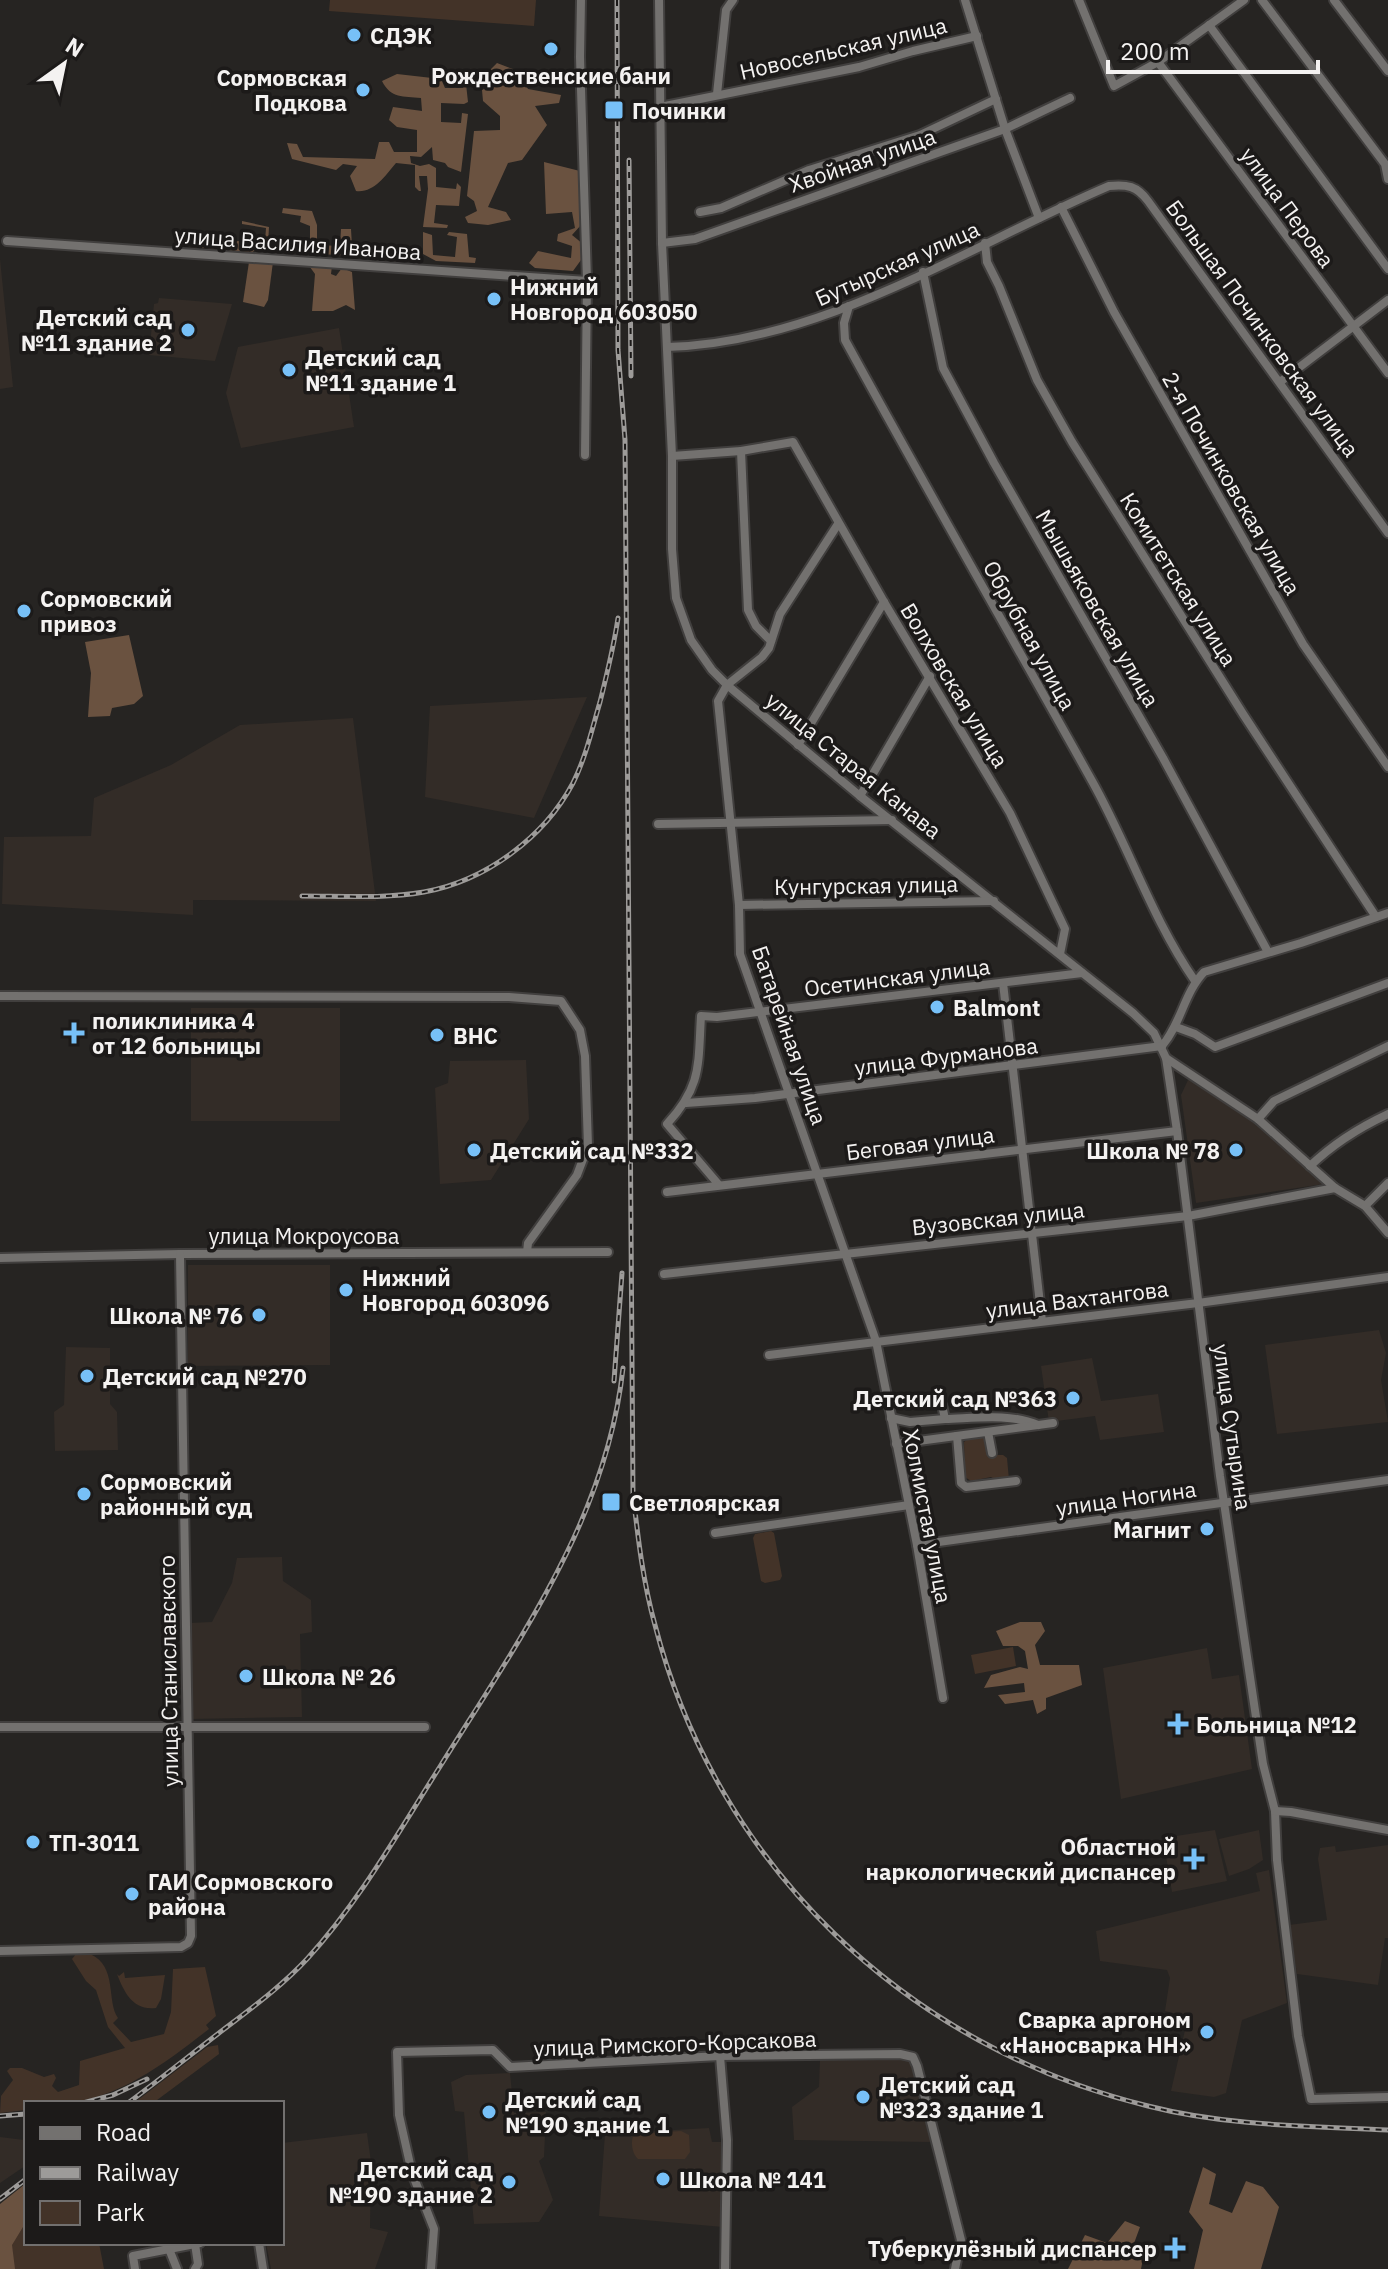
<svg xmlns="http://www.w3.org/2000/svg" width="1388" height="2269" font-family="'IBM Plex Sans',sans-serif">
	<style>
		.built { fill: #332c27 }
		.green { fill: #433328 }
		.forest { fill: #6a5240 }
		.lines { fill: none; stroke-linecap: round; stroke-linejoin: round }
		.minor-casing { stroke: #413f3e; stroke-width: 12 }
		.minor { stroke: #73716f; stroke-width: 8 }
		.rail-casing { stroke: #9d9b99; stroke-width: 5 }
		.rail { stroke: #1c1a19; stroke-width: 2; stroke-dasharray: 6; stroke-linecap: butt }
		.poi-dot { fill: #77c0f7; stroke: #1c1a19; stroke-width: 3 }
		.labels { text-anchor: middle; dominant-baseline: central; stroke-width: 7; stroke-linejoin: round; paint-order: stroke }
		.poi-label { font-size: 22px; font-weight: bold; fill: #f4f2f1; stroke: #1c1a19; text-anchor: start }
		.street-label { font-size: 22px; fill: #f4f2f1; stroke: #1c1a19 }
	</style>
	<rect width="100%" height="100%" fill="#262422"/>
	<!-- built -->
	<g class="built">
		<path d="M0,259L13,387L0,389Z"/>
		<path d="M159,298L232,304L215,361L149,355L154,304L158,303Z"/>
		<path d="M339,328L354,427L241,448L226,393L238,347Z"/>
		<path d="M587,697L534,818L425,797L430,706Z"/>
		<path d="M353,718L376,901L193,900V915L2,904L4,837L91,836L94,798L171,765L240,725Z"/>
		<rect x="191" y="1008" width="149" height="113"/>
		<path d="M526,1060L529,1119L491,1180L440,1184L435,1088L448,1083L450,1061Z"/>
		<path d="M1189,1078L1246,1116L1324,1184L1196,1203L1181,1095Z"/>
		<path d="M188,1265H330V1365L188,1366Z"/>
		<path d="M1379,1330L1386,1353L1381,1380L1388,1422L1277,1434L1265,1345Z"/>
		<path d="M66,1347L110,1348V1404L117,1412L118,1450L55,1451L54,1412L64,1405Z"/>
		<path d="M1092,1358L1101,1401L1158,1394L1164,1432L1100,1440L1095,1416L1049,1422L1041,1366Z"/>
		<path d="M282,1557L283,1581L311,1600L312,1632L300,1634L302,1717L191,1719L190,1623L212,1622L232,1583L237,1558Z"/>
		<path d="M1207,1648L1212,1679L1239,1675L1252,1769L1121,1799L1103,1668Z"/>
		<path d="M1215,1830L1227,1881L1172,1892L1163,1838Z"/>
		<path d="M1259,1830L1263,1860L1249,1869L1229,1876L1219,1839Z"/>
		<path d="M1388,1845V1938H1385L1378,1985L1297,1974L1289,1925L1327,1920L1318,1859L1320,1848L1335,1846L1336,1852Z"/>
		<path d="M1269,1870L1287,2003L1242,2020L1226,2093L1214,2097L1171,2091L1188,2017L1165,2011L1170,1978L1167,1970L1100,1961L1096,1931L1260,1891L1256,1873Z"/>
		<path d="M820,2059L911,2060L932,2142L794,2140L792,2107L819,2087Z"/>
		<path d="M510,2073L514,2113L546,2112L544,2157L539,2161L553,2200L539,2222L474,2224L464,2112L455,2111L451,2082L466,2075Z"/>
		<path d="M709,2128L712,2142H724L723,2227L599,2216L605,2134Z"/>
		<path d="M367,2133L371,2162L370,2228L388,2232L375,2269H271L266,2243H282V2143Z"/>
		<path d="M0,2137L24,2140L25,2166L0,2183Z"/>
	</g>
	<!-- green -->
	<g class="green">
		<path d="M330,0H536L534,26L329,11Z"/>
		<path d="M986,1436L994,1455H1003L1007,1458L1009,1480L1000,1482L991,1477L971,1481L965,1477L964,1442L969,1438Z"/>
		<path d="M771,1531L774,1533L782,1576L780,1580L765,1583L761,1581L753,1538L755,1534Z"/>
		<path d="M1013,1647L1016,1666L975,1674L971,1655Z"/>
		<path d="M76,1954H90C118,1966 106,2002 118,2018L113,2023L131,2042L164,2034L171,2012L173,1969L205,1967L216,2016L206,2025L209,2029C166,2062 120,2099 64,2103C52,2104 39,2103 26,2103V2110L0,2113L1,2096L13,2080L7,2071L10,2068H22L44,2077L54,2074L56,2078L52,2086L58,2092L79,2085L80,2061L125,2048L108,2027L96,1990L86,1981L72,1959Z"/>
		<path d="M124,1972L125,1978L165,1975L161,1999L156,2008C133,2011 124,1992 117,1974L119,1976Z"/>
		<path d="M218,2045L219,2054L153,2103H134L207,2047Z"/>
		<path d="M681,2131L689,2135L690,2152L685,2159H638C632,2154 630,2141 634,2134Z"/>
		<path d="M26,2186V2243H99L104,2269H1L0,2206Z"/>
	</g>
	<!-- forest -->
	<g class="forest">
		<path d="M497,63L518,71L528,89L561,95L559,103L535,106L547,125L522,160L508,163L488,207L506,212L511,220L488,225L468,223L465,217L477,211L474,201L467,196L474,131L500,130V116L483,101L482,90L490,86V70Z"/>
		<path d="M397,74L441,79L445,88H463L466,84L468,102L464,104L441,103V122L461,123L462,113L468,114L461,172L448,167L445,163L433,160L432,147L421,157L410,156L411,163L420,166L429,164L436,168V187L456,189L457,183L461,187L459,206L436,205L434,223L448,225L447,228L423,227L428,189L427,176H419L421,191H419L415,187V165L396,163C384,177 374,193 356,191L350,176L357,166L343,164L336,170L292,159L287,143L297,144L303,157L375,159L379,142H389L394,152H417V130L397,127L389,120L393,107L422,111L421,98C403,96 391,99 382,81Z"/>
		<path d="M544,162L580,171L581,225L572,235L583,244L581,260L573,271L535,268L529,263L538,251L571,258L572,246L557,241L558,234L575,228L572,212L546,214Z"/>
		<path d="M283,208L312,211L317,225V245L340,246L341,229H351L352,246L398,252V259L291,252L288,244L310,245V226L300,222L301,216L282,213Z"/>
		<path d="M242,221L269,227L268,244L252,252L191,247L195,237L226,238L227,236L233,241L265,242L266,228L242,224Z"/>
		<path d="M423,232L432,235L433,255L455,257L457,237L447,235L449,232L467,234L469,257L476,258L475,263L436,261L423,254Z"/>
		<path d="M249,262H273L268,300L264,307L243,302Z"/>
		<path d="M307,263L332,266L331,274L336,276L342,268L352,272L355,310L346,305L333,311H312L315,274Z"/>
		<path d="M129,635L143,696L134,704L112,708L110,716L88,717L91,673L85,642Z"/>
		<path d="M1020,1622H1041L1045,1631L1035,1645L1040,1665H1079L1082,1685L1046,1698V1709L1037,1714L1033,1700L1005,1704L998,1695L1025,1692L1024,1683L984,1688L991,1675L1020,1667L1028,1669L1025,1651L1018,1646H1003L996,1631Z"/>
		<path d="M1203,2167L1216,2174L1209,2204L1232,2213L1246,2181L1263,2187L1279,2207L1261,2269H1194L1203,2230L1189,2212Z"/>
		<path d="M25,2184L26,2222L12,2245L15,2269H0V2204Z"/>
		<path d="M1125,2221L1140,2227L1133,2246L1144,2254L1141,2269H1068L1085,2235L1107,2243Z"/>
	</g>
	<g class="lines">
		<!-- minor casing -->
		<g class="minor-casing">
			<g id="minor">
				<path d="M581,0L580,57L587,281L585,455"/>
				<path d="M659,0L662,243L672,456V549L676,598L691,640L712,670L727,685L860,796L1133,1013L1154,1033L1166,1058L1177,1131L1220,1476L1263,1764L1275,1811L1277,1860L1298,2036L1311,2099L1388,2097"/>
				<path d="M965,0L1005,129L1039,218"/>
				<path d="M1079,0L1114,86L1158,62L1244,0"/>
				<path d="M1262,0L1385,164L1388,179"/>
				<path d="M1334,0L1388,71"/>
				<path d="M1209,25L1388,269"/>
				<path d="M1158,62L1388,373"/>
				<path d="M717,94L726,10L733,0"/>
				<path d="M660,107L859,67L913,51L977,36"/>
				<path d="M1061,207L1114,312L1303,644L1388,767"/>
				<path d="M700,212L721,208L809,170L920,135L996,99"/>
				<path d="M7,241L587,281"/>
				<path d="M662,243L695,239L1005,129L1070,98"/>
				<path d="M985,243L987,262L999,286L1037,380L1072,442L1243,714L1376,917"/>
				<path d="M923,272L943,368L994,463L1163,758L1268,952"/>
				<path d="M849,306L844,323L845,340C926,488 1010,634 1092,781C1129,847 1152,919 1195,981"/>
				<path d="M667,347C823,343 968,246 1109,186C1127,184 1137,186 1148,201L1388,533"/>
				<path d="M1280,382L1388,300"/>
				<path d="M741,451L748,610L756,626L771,641"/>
				<path d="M672,456L741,451L793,442L884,602L1010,813L1065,929L1060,954"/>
				<path d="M838,524L780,614L769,648L762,657L727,685L718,701L739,905L740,954L876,1341L917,1545L943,1698"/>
				<path d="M798,745L884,602"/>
				<path d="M860,796L930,676"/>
				<path d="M658,824L892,820"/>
				<path d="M739,905L994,901"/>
				<path d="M1003,983L1042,1321"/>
				<path d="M0,996L509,997L561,1001L580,1030L585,1056L588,1146L577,1175L528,1243L527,1252"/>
				<path d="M1176,1027L1195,1034L1215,1047L1388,983"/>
				<path d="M1162,1046C1181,1024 1184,993 1204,972L1301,943L1388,913"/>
				<path d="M1166,1058L1258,1119L1335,1188L1365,1206L1388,1233"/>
				<path d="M686,1103L755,1098L1162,1046"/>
				<path d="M1258,1119L1274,1101L1388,1046"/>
				<path d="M1310,1166C1334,1143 1358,1128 1388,1114"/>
				<path d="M719,1185L667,1124C702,1086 698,1065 701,1016L717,1017L1082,973"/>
				<path d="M667,1192L1177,1131"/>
				<path d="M1365,1206L1388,1183"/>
				<path d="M0,1258L180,1254L608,1252"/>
				<path d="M664,1274L1188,1216L1335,1188"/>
				<path d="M769,1355L1198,1303L1388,1277"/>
				<path d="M942,1405L945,1419C976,1418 1010,1413 1038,1425"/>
				<path d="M891,1418L910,1422L945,1419"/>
				<path d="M988,1432L992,1453"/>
				<path d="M957,1436L961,1483L966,1487L1016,1481"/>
				<path d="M896,1444L1053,1423"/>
				<path d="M715,1533L909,1505"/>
				<path d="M917,1545L1388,1480"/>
				<path d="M0,1727H425"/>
				<path d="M1275,1811L1291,1812L1388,1830"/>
				<path d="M0,1951L181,1947L188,1943L191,1936L180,1254"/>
				<path d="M720,2056L727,2140L725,2269"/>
				<path d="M259,2243L263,2269"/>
				<path d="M169,2249L177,2269"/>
				<path d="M135,2269L133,2256L200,2243"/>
				<path d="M195,2269L198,2264L195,2244"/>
				<path d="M431,2269L434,2229L412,2173L399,2115L397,2052L493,2050L510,2067L720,2056L900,2054L913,2057L917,2066L961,2240L955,2269"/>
			</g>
		</g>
		<!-- minor -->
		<use href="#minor" class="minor"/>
		<!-- rail casing -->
		<g class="rail-casing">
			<g id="rail">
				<path d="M617,0L618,350L625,440L633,1494C638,1538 643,1582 655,1625C717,1867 908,2047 1148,2106C1226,2126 1308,2126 1388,2130"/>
				<path d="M629,160L631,376"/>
				<path d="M302,896C342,896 384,899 424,892C485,881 544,838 573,783C586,757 592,729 600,702C607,674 614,646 618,618"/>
				<path d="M614,1381L622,1273"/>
				<path d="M83,2103L113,2095L147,2079"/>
				<path d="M128,2103C159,2080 189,2056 219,2033C249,2010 281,1987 307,1959C360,1901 399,1831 441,1765C519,1640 607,1518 623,1368"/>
				<path d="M0,2116L26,2114"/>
				<path d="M0,2199L26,2179"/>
			</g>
		</g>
		<!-- rail -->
		<use href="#rail" class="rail"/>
	</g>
	<!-- markers -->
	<g class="poi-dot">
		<circle cx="354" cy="35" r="8"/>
		<circle cx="551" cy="49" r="8"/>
		<circle cx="363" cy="90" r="8"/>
		<rect x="604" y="100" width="20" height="20" rx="4"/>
		<circle cx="494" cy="299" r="8"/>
		<circle cx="188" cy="330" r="8"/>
		<circle cx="289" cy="370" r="8"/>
		<circle cx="24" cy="611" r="8"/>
		<circle cx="937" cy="1007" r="8"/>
		<path d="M70 1021h8v8h8v8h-8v8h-8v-8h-8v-8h8z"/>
		<circle cx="437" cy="1035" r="8"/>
		<circle cx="474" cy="1150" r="8"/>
		<circle cx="1236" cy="1150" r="8"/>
		<circle cx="346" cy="1290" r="8"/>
		<circle cx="259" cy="1315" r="8"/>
		<circle cx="87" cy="1376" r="8"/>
		<circle cx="1073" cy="1398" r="8"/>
		<circle cx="84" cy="1494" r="8"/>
		<rect x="601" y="1492" width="20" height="20" rx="4"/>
		<circle cx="1207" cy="1529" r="8"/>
		<circle cx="246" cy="1676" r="8"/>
		<path d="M1174 1712h8v8h8v8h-8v8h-8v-8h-8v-8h8z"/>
		<circle cx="33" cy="1842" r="8"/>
		<path d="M1190 1847h8v8h8v8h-8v8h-8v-8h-8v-8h8z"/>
		<circle cx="132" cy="1894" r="8"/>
		<circle cx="1207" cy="2032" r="8"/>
		<circle cx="863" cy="2097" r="8"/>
		<circle cx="489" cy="2112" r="8"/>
		<circle cx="663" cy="2179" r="8"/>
		<circle cx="509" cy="2182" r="8"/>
		<path d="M1171 2236h8v8h8v8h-8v8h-8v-8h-8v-8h8z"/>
	</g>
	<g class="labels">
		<!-- poi labels -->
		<g class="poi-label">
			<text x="370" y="35">СДЭК</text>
			<text x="551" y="75" text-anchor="middle">Рождественские бани</text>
			<text x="347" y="77" text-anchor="end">Сормовская<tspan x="347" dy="25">Подкова</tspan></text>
			<text x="632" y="110">Починки</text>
			<text x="510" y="286">Нижний<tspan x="510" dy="25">Новгород 603050</tspan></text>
			<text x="172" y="317" text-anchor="end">Детский сад<tspan x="172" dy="25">№11 здание 2</tspan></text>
			<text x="305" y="357">Детский сад<tspan x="305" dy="25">№11 здание 1</tspan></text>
			<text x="40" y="598">Сормовский<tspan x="40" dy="25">привоз</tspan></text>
			<text x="953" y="1007">Balmont</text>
			<text x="92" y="1020">поликлиника 4<tspan x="92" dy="25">от 12 больницы</tspan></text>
			<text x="453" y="1035">ВНС</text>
			<text x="490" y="1150">Детский сад №332</text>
			<text x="1220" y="1150" text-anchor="end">Школа № 78</text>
			<text x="362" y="1277">Нижний<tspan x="362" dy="25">Новгород 603096</tspan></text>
			<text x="243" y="1315" text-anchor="end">Школа № 76</text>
			<text x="103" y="1376">Детский сад №270</text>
			<text x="1057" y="1398" text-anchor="end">Детский сад №363</text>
			<text x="100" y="1481">Сормовский<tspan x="100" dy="25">районный суд</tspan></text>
			<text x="629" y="1502">Светлоярская</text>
			<text x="1191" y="1529" text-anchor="end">Магнит</text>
			<text x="262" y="1676">Школа № 26</text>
			<text x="1196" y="1724">Больница №12</text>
			<text x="49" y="1842">ТП-3011</text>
			<text x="1176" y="1846" text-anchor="end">Областной<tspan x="1176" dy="25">наркологический диспансер</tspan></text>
			<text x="148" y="1881">ГАИ Сормовского<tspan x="148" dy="25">района</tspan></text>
			<text x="1191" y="2019" text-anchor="end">Сварка аргоном<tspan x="1191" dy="25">«Наносварка НН»</tspan></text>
			<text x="879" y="2084">Детский сад<tspan x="879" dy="25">№323 здание 1</tspan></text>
			<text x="505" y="2099">Детский сад<tspan x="505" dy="25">№190 здание 1</tspan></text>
			<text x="493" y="2169" text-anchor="end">Детский сад<tspan x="493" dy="25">№190 здание 2</tspan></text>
			<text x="679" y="2179">Школа № 141</text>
			<text x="1157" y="2248" text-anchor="end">Туберкулёзный диспансер</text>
		</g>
		<!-- street labels -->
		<g class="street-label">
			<text transform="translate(843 48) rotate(-13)">Новосельская улица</text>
			<text transform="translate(862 160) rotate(-19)">Хвойная улица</text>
			<text transform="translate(1288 207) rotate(54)">улица Перова</text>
			<text transform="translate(298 243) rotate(4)">улица Василия Иванова</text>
			<text transform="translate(897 263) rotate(-24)">Бутырская улица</text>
			<text transform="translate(1263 328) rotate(54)">Большая Починковская улица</text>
			<text transform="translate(1232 483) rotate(60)">2-я Починковская улица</text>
			<text transform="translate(1179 579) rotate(58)">Комитетская улица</text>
			<text transform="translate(1098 608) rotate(60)">Мышьяковская улица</text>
			<text transform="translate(1030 635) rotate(61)">Обрубная улица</text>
			<text transform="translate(955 685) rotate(59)">Волховская улица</text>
			<text transform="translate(854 765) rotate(39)">улица Старая Канава</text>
			<text transform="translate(866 885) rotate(-1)">Кунгурская улица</text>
			<text transform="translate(897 977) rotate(-7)">Осетинская улица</text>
			<text transform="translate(790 1035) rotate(71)">Батарейная улица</text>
			<text transform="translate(946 1056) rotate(-7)">улица Фурманова</text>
			<text transform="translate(920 1143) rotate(-7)">Беговая улица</text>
			<text transform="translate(998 1218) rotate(-6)">Вузовская улица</text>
			<text x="304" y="1235">улица Мокроусова</text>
			<text transform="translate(1077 1299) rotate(-7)">улица Вахтангова</text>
			<text transform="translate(1233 1427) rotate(82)">улица Сутырина</text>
			<text transform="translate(1126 1498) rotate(-8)">улица Ногина</text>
			<text transform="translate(928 1516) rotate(79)">Холмистая улица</text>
			<text transform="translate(168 1671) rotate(-91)">улица Станиславского</text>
			<text transform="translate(675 2043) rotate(-2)">улица Римского-Корсакова</text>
		</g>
	</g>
	<!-- legend -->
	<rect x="24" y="2101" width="260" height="144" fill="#1c1a19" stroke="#72706f" stroke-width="2"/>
	<rect x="40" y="2127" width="40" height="12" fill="#73716f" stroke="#72706f" stroke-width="2"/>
	<text x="96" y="2141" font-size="24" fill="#f4f2f1">Road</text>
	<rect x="40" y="2167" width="40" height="12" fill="#9d9b99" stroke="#72706f" stroke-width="2"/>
	<text x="96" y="2181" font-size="24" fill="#f4f2f1">Railway</text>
	<rect x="40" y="2201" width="40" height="24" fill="#433328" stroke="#72706f" stroke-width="2"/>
	<text x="96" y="2221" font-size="24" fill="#f4f2f1">Park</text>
	<!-- north arrow -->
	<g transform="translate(64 64) rotate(33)" stroke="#1c1a19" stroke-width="6" paint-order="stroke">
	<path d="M0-6L14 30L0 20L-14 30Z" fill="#f4f2f1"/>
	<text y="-12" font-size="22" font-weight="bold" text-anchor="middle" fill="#f4f2f1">N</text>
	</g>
	<!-- scale -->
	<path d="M1108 60v12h210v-12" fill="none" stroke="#f4f2f1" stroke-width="4"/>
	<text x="1120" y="60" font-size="24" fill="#f4f2f1" stroke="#1c1a19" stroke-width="6" paint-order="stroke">200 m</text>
</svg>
